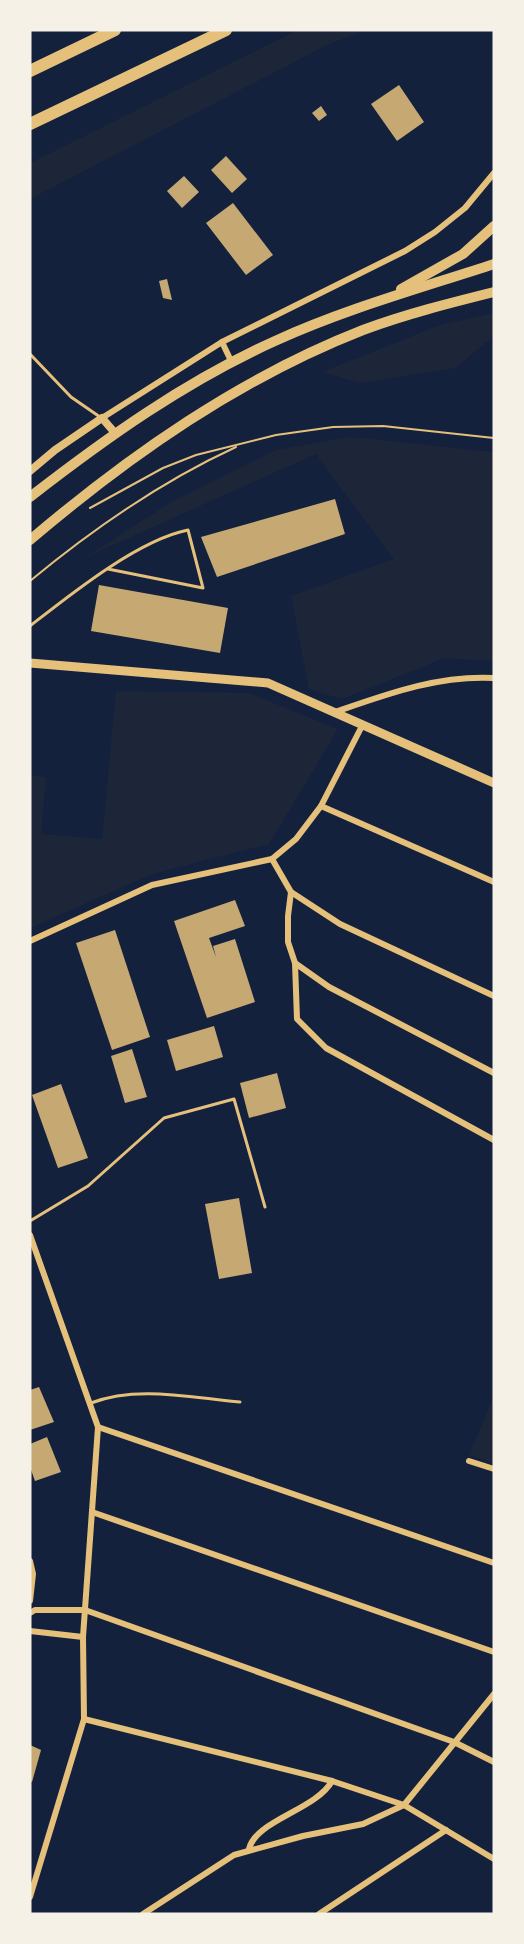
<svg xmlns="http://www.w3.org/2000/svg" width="524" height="1944" font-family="'Nunito Sans',sans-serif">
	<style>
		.green { fill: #1d2539 }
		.building { fill: #c6a872 }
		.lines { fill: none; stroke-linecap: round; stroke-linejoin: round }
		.path { stroke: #e5c07b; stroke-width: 2 }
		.service { stroke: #e5c07b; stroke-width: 3 }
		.minor { stroke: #e5c07b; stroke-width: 6 }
		.tertiary { stroke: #e5c07b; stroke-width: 8 }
		.secondary { stroke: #e5c07b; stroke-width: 9 }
		.trunk { stroke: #e5c07b; stroke-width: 10 }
		.motorway { stroke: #e5c07b; stroke-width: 12 }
	</style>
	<rect width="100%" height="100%" fill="#14213d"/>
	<!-- green -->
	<g class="green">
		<path d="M298,30H367L329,44L30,199V163Z"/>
		<path d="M494,313V336L455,368L360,383L322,372L440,325Z"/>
		<path d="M350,437L494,452V661L444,658L342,699L309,689L291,596L394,559L316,454L86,557L173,501L276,450Z"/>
		<path d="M116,691L249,693L338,729L269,844L152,874L30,928V775L46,777L41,834L102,839Z"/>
		<path d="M494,1396V1463L469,1455Z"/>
	</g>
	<!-- building -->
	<g class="building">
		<path d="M399,85L424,122L397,141L371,104Z"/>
		<path d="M321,106L327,115L319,121L312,113Z"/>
		<path d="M226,156L247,179L232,193L211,170Z"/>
		<path d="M184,176L199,192L182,208L167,191Z"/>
		<path d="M233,203L273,255L246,275L206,223Z"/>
		<path d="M167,279L172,300L163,298L159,281Z"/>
		<path d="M335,499L345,534L217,577L201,537Z"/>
		<path d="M99,585L228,608L220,653L91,631Z"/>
		<path d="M235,900L245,926L209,938L216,957L213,946L235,939L255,1002L207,1018L174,921Z"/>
		<path d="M115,930L150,1037L112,1050L76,943Z"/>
		<path d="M214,1026L223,1057L176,1071L167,1040Z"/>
		<path d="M132,1049L147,1097L125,1103L111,1056Z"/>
		<path d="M277,1073L286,1108L249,1118L240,1083Z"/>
		<path d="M61,1084L88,1158L58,1168L32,1095Z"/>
		<path d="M239,1198L252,1273L219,1279L205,1204Z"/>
		<path d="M39,1387L54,1422L30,1430V1390Z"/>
		<path d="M47,1437L61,1472L35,1481L30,1467V1444Z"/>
		<path d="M30,1745L41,1750L32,1782L30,1781Z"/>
	</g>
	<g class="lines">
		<!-- path -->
		<g class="path">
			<path d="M90,508L163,468L196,455L276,435L333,427L383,426L494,438"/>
			<path d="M30,581C94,528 160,482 236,447"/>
		</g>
		<!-- service -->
		<g class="service">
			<path d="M30,354L71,397L100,417"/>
			<path d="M30,626C71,594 138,540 188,530L203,588L108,569"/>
			<path d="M30,1221L88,1186L164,1118L234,1099L265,1207"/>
			<path d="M91,1403C137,1385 192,1398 240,1402"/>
		</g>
		<!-- minor -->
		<g class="minor">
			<path d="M222,342L405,251L435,232L465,208L494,173"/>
			<path d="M102,418L222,342L232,363"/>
			<path d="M335,712C387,694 438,675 494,678"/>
			<path d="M321,806L494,882"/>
			<path d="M272,859L291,892L288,916V942L295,963L297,1019L326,1048L494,1140"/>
			<path d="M291,892L340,924L494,996"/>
			<path d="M30,941L152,885L272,859L296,839L321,806L363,724"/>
			<path d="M295,963L329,987L494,1073"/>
			<path d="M30,1235L98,1427L83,1637L84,1719L30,1897"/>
			<path d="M98,1427L494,1563"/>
			<path d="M469,1461L494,1469"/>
			<path d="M92,1512L494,1652"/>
			<path d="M30,1561L33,1574L30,1601"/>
			<path d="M30,1613L35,1610H85L454,1742L494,1762"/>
			<path d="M30,1631L83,1637"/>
			<path d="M84,1719L332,1781L404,1805L494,1859"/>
			<path d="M249,1849C256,1820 316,1810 332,1781"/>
			<path d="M143,1914L234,1855L303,1836L363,1824L404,1805L494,1694"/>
			<path d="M319,1914L446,1830"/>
		</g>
		<!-- tertiary -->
		<path class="tertiary" d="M30,471L55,450L102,418L115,433"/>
		<!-- secondary -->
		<path class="secondary" d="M30,663L268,683L494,783"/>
		<!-- trunk -->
		<g class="trunk">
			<path d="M401,289L463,254L494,226"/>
			<path d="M30,497C106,438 186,381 275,341C345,309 421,288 494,264"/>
			<path d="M30,540C130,455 240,378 363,330C406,314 450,303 494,292"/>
		</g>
		<!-- motorway -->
		<g class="motorway">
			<path d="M30,71L115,30"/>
			<path d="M30,124L226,30"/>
		</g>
	</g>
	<!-- border -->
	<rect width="524" height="1944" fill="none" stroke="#f6f1e7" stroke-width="63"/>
</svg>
